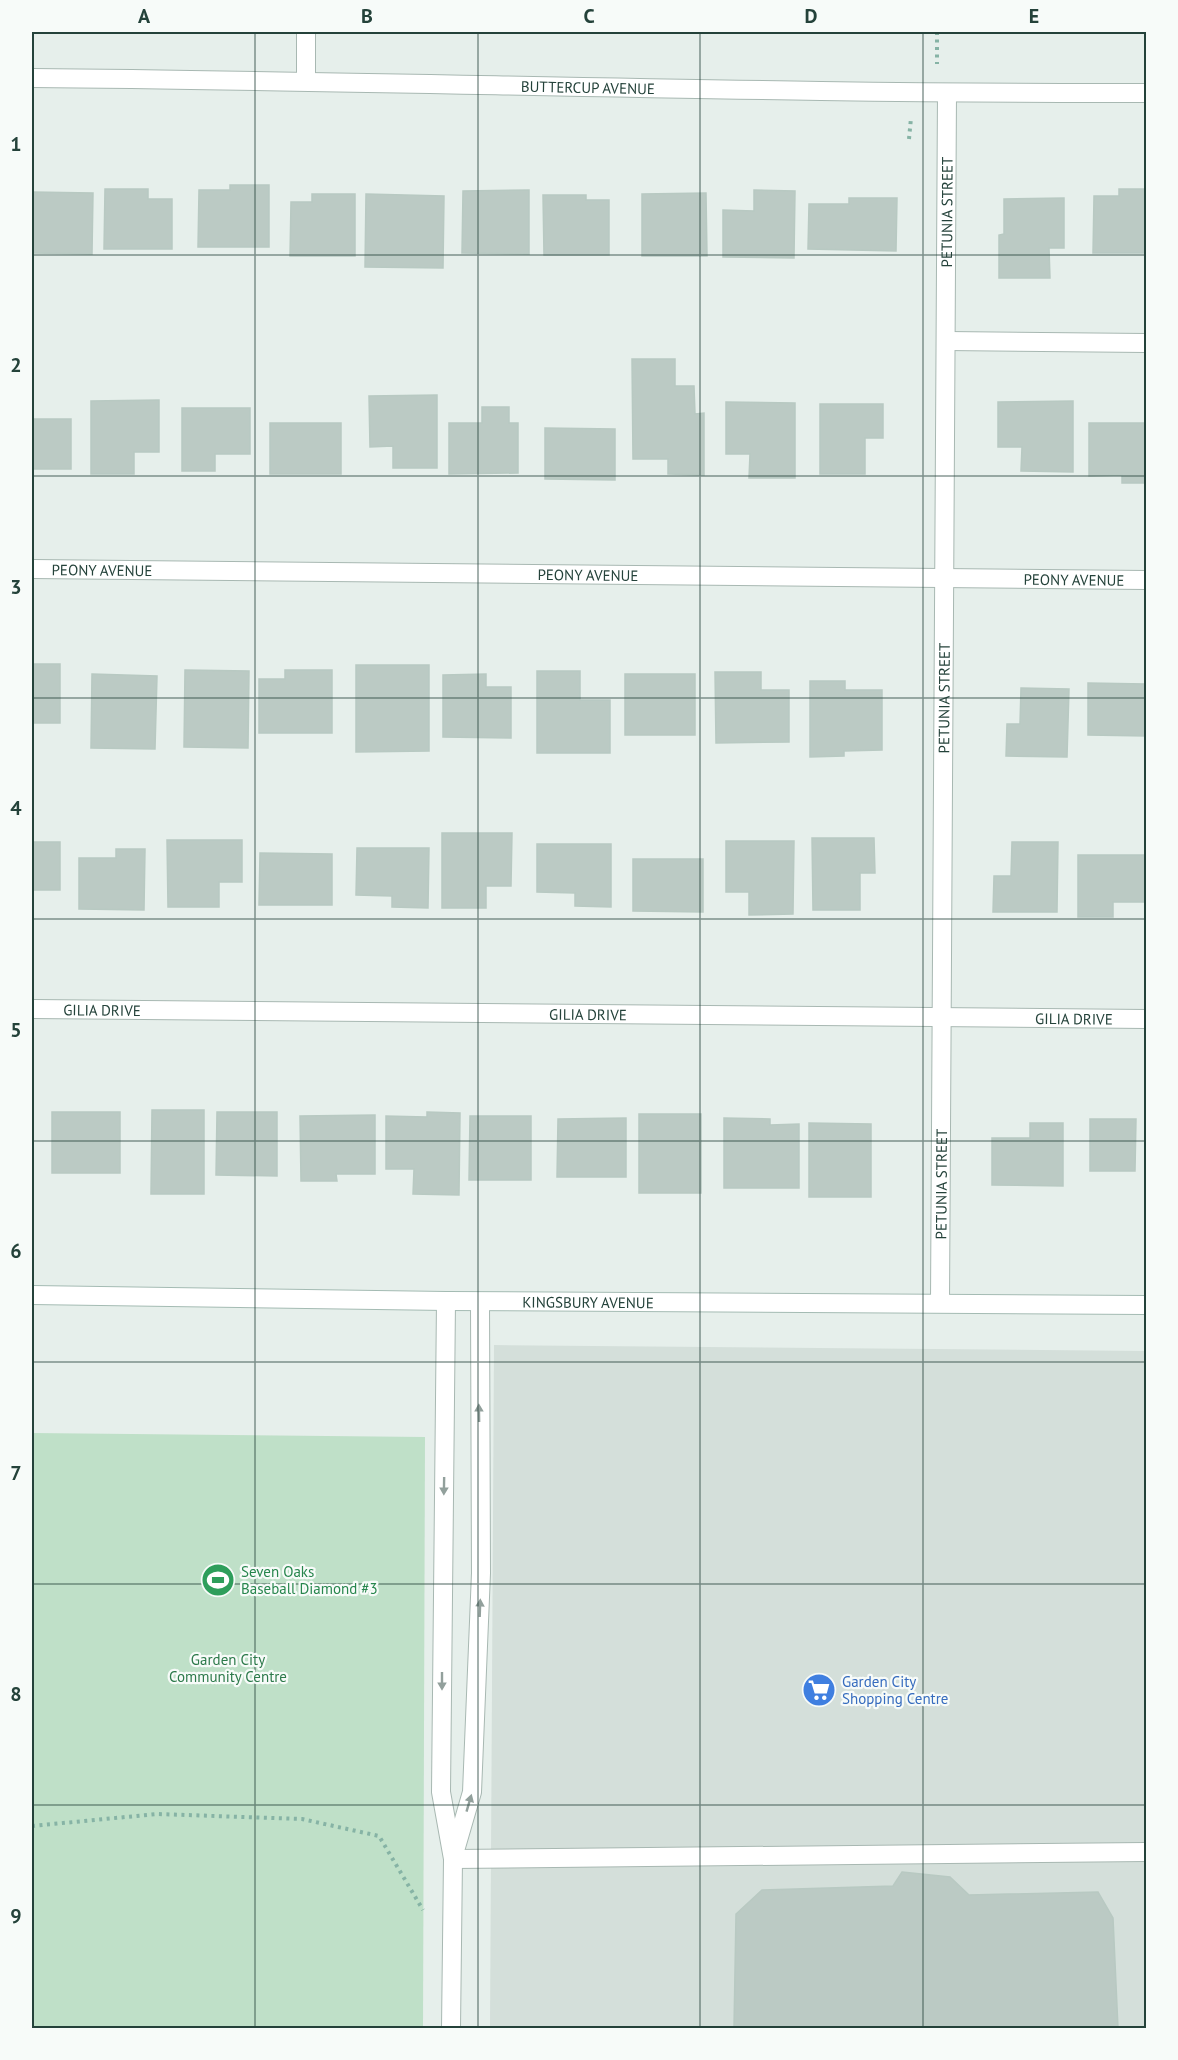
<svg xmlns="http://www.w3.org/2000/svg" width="1178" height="2060" font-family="'PT Sans',sans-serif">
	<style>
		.built { fill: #d4dfda }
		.green { fill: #bfe0c8 }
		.building { fill: #bbcac4; stroke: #b8c9c2; stroke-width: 1.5 }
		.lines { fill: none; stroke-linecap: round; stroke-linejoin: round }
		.lane-casing { stroke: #a8b8b2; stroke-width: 20 }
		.street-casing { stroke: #a8b8b2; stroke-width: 20 }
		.secondary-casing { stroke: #a4bbb3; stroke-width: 20 }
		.path { stroke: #86b3a5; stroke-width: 4; stroke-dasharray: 3 4.5; stroke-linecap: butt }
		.lane { stroke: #fff; stroke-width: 18 }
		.street { stroke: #fff; stroke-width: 18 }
		.secondary { stroke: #fff; stroke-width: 18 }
		.oneway { fill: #92a09c }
		.grid { fill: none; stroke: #24423a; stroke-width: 1.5; stroke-opacity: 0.55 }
		.labels { text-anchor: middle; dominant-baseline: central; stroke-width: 4.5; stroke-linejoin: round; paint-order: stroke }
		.street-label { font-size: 15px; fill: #24423a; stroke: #f7fbf9 }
		.leisure-label { font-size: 15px; fill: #27864d; stroke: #f7fbf9; text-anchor: start }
		.park-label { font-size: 15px; fill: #2d7a4b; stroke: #f7fbf9 }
		.shop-label { font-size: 15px; fill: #366cbe; stroke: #f7fbf9; text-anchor: start }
		.neatline { fill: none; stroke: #24423a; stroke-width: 2 }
		.grid-label { font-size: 20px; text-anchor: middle; font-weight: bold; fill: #24423a }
	</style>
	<rect width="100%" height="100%" fill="#e6efeb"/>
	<!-- built -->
	<path class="built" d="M494,1345L1146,1351V2028H490Z"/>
	<!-- green -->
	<path class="green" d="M32,1433L425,1437L423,2028H32Z"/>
	<!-- building -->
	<g class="building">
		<path d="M230,185H269V247H198L199,190H230Z"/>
		<path d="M105,189H148V199H172V249H104Z"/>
		<path d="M1119,189H1146V253H1093L1094,196H1119Z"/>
		<path d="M529,190V254L462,253L463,191Z"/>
		<path d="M754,190L795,191L794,258L723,257V210L754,211Z"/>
		<path d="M32,192L93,193L92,254L32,253Z"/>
		<path d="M706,193L707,256H642V194Z"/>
		<path d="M312,194H355V256H290L291,202H312Z"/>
		<path d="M366,194L444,196L443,268L365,267Z"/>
		<path d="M543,195H586V200H609V255H544Z"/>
		<path d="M849,198H897L896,251L808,249L809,204H849Z"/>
		<path d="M1064,198V248H1049L1050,278H999V235L1004,234V199Z"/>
		<path d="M632,359H675V386H694L695,414L704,413V475L668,474V459H633Z"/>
		<path d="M437,395V468H393V446L370,447L369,396Z"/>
		<path d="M159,400V452H134V474H91V401Z"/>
		<path d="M1073,401V472L1021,471L1022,447H998V402Z"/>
		<path d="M726,402L795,403V478H749L750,454H726Z"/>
		<path d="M820,404H883V438H865V474H820Z"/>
		<path d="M482,407H509V423H518V473L449,474V423H482Z"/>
		<path d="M182,408H250V454H215V471H182Z"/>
		<rect x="32" y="419" width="39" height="50"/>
		<rect x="270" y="423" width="71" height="51"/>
		<path d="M1089,423H1146V483H1122V475L1089,476Z"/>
		<path d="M545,428L615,429V480L545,479Z"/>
		<rect x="32" y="664" width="28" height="59"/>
		<path d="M356,665H429V751L356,752Z"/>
		<path d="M185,670L249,671L248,748L184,747Z"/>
		<path d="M285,670H332V733H259V679H285Z"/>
		<path d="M537,671H580V700H610V753H537Z"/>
		<path d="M715,672H761V690H789V742L716,743Z"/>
		<path d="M92,674L157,676L155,749L91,748Z"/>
		<path d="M486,674V687H511V738L443,737V675Z"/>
		<rect x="625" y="674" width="70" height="61"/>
		<path d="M810,681H845V690H882V750L844,751V756L810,757Z"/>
		<path d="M1088,683L1146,684V736L1088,735Z"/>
		<path d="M1021,688L1069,689L1067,757L1006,756L1007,724H1020Z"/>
		<path d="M442,833H512L511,886H486V908H442Z"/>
		<path d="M812,838H874L875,873H860V910H813Z"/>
		<path d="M167,840H242V882H219V907H168Z"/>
		<path d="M726,841H794L793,914L749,915V892H726Z"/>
		<rect x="32" y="842" width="28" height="48"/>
		<path d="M1012,842H1058L1057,912H993L994,876H1011Z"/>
		<path d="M537,844H611V907L575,906V893L537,892Z"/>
		<path d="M357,848H429L428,908L392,907V896L356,895Z"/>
		<path d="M116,849H145L144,910L79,909V858H116Z"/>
		<path d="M260,853L332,854V905H259Z"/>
		<path d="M1078,855H1146V902H1113V917H1078Z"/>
		<path d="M633,859H703V912L633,911Z"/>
		<path d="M152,1110H204V1194H151Z"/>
		<rect x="52" y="1112" width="68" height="61"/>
		<path d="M217,1112H277V1176L216,1175Z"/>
		<path d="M427,1112L460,1113L459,1195L413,1194L414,1169H386V1116L427,1117Z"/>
		<rect x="639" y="1114" width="62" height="79"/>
		<path d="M375,1115V1174H336L337,1181H301L300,1116Z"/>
		<path d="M470,1116H531V1180H469Z"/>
		<path d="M626,1118V1177H557L558,1119Z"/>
		<path d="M724,1118L770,1119V1125L799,1124V1188H724Z"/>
		<path d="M1090,1119H1136L1135,1171H1090Z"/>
		<path d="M809,1123L871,1124V1197H809Z"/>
		<path d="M1030,1123H1063V1186L992,1185V1138H1030Z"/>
		<path d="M902,1872L950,1877L969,1895L1098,1892L1113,1918L1118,2028H734L736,1914L762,1890L893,1886Z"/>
	</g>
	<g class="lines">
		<!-- lane casing -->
		<g class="lane-casing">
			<g id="lane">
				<path d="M947,341L1146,343"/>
				<path d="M446,1301L441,1792L453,1859L451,2028"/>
				<path d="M454,1854L472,1792L481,1573L480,1302"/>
				<path d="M453,1859L1146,1852"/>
			</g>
		</g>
		<!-- street casing -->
		<g class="street-casing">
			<g id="street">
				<path d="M306,32V80"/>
				<path id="s1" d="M32,78C403,81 775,94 1146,93"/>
				<path id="s2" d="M32,569L1146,580"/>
				<path id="s3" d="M32,1009L1146,1019"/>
				<path id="s4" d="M940,1302L947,93"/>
			</g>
		</g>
		<!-- secondary casing -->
		<g class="secondary-casing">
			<g id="secondary">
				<path id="s5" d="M32,1295L446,1301L1146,1305"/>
			</g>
		</g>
		<!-- path -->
		<g class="path">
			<path d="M937,32V64"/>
			<path d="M909,139L911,118"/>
			<path d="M32,1826L157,1814L302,1819L379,1836L423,1910"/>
		</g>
		<!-- lane -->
		<use href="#lane" class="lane"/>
		<!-- street -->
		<use href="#street" class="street"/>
		<!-- secondary -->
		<use href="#secondary" class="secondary"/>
	</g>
	<!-- one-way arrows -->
	<defs><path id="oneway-solid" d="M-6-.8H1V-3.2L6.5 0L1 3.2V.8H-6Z" transform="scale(1.5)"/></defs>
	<g class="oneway">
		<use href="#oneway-solid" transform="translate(479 1413) rotate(-91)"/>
		<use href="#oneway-solid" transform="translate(444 1486) rotate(91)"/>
		<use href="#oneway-solid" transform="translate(480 1608) rotate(-88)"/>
		<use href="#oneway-solid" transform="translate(442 1681) rotate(90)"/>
		<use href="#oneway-solid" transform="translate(469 1803) rotate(-74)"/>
	</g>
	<!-- grid -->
	<path class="grid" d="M255,32V2028M478,32V2028M700,32V2028M923,32V2028M32,255H1146M32,476H1146M32,698H1146M32,919H1146M32,1141H1146M32,1362H1146M32,1584H1146M32,1805H1146"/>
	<!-- icons -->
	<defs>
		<g id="stadium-disc" transform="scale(1.725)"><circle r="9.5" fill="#2e9e5b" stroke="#f7fbf9"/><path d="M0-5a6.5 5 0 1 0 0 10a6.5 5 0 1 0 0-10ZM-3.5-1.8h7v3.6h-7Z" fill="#fff"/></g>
		<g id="supermarket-disc" transform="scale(1.725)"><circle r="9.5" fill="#3f7fe0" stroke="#f7fbf9"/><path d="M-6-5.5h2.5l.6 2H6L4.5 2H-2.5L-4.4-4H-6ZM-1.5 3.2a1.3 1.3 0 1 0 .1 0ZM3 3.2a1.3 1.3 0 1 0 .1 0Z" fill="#fff"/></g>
	</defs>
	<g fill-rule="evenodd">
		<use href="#stadium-disc" x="218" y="1580"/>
		<use href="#supermarket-disc" x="819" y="1690"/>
	</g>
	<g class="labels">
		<!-- street labels -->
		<g class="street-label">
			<text stroke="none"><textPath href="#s1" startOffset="556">BUTTERCUP AVENUE</textPath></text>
			<text stroke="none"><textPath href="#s4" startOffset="1090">PETUNIA STREET</textPath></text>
			<text stroke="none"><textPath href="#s2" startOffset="70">PEONY AVENUE</textPath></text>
			<text stroke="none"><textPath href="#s2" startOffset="556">PEONY AVENUE</textPath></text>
			<text stroke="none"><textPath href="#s2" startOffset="1042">PEONY AVENUE</textPath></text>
			<text stroke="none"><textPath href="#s4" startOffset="604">PETUNIA STREET</textPath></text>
			<text stroke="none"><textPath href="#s3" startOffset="70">GILIA DRIVE</textPath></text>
			<text stroke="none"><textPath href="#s3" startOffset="556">GILIA DRIVE</textPath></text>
			<text stroke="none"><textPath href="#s3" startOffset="1042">GILIA DRIVE</textPath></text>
			<text stroke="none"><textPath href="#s4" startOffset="118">PETUNIA STREET</textPath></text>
			<text stroke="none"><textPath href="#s5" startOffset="556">KINGSBURY AVENUE</textPath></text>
		</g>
		<!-- leisure labels -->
		<g class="leisure-label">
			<text x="241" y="1571">Seven Oaks<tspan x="241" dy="17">Baseball Diamond #3</tspan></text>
		</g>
		<!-- park labels -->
		<g class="park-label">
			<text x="228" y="1659">Garden City<tspan x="228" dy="17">Community Centre</tspan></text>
		</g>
		<!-- shop labels -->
		<g class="shop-label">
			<text x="842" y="1681">Garden City<tspan x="842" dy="17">Shopping Centre</tspan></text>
		</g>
	</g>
	<!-- border -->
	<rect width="1178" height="2060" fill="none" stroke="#f7fbf9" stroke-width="66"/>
	<rect x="33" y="33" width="1112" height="1994" class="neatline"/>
	<g class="grid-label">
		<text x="144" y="23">A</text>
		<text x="367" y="23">B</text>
		<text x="589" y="23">C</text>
		<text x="811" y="23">D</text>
		<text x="1034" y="23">E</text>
		<text x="16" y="151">1</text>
		<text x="16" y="372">2</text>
		<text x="16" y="594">3</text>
		<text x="16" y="815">4</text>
		<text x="16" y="1037">5</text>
		<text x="16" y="1258">6</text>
		<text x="16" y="1480">7</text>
		<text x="16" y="1701">8</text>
		<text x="16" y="1923">9</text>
	</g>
</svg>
